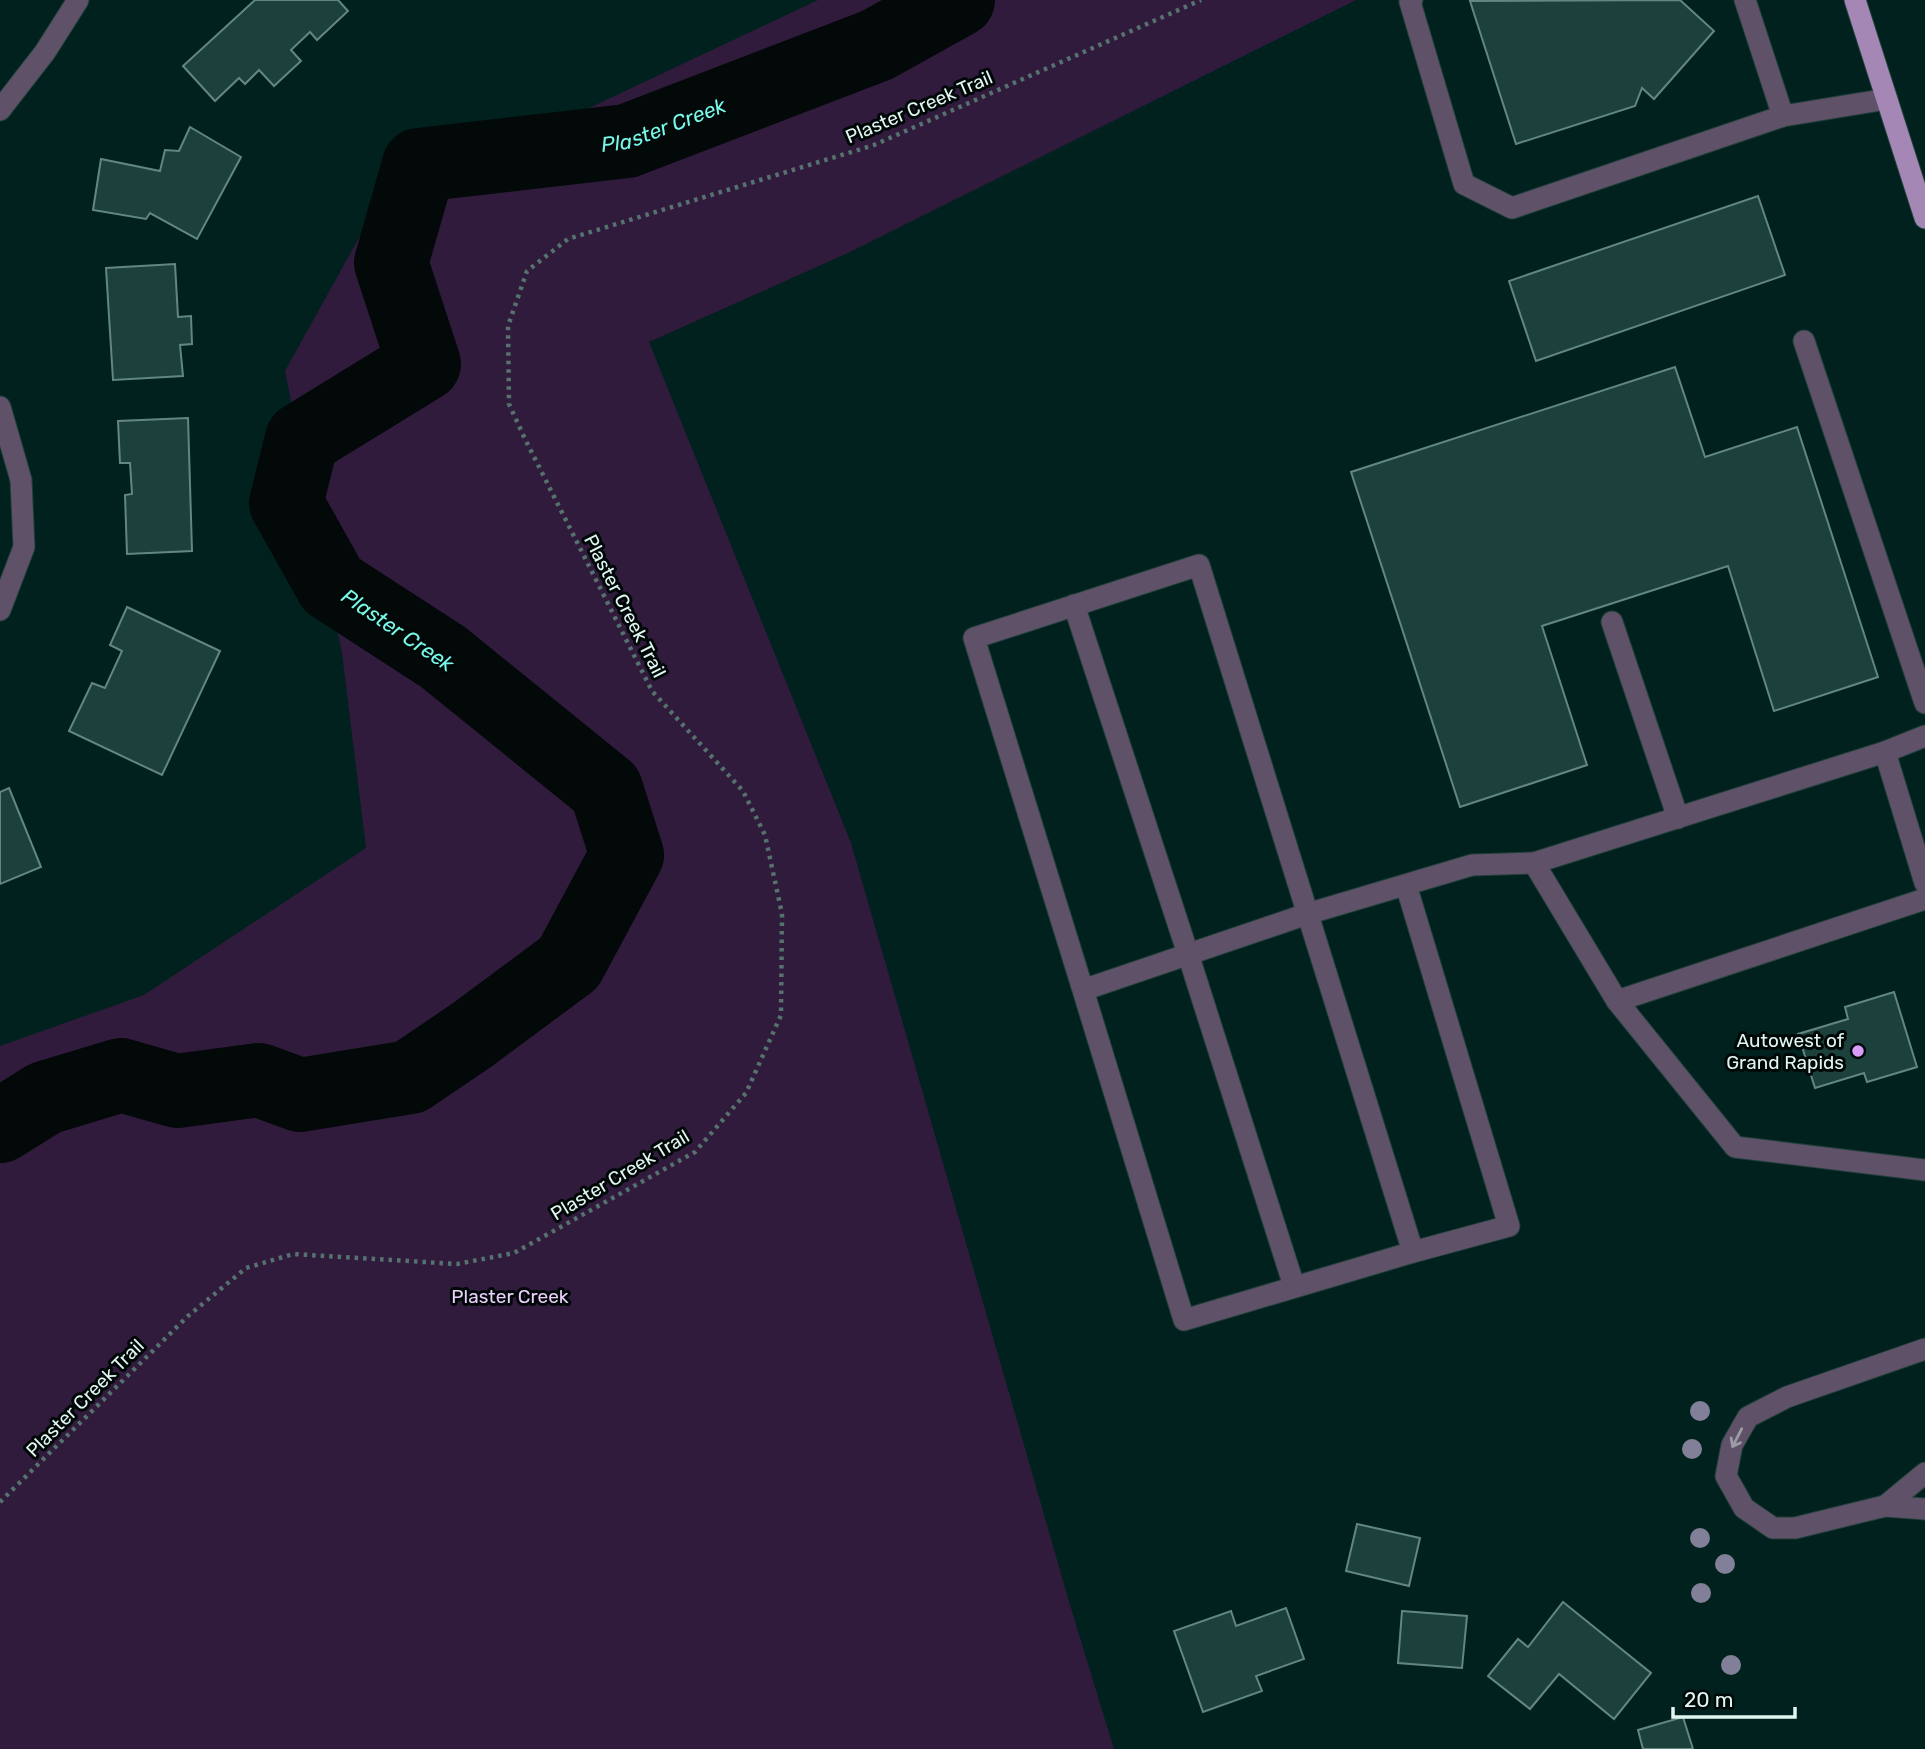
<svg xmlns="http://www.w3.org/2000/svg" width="1925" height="1749" font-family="Rubik,sans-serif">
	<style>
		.green { fill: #311b3d }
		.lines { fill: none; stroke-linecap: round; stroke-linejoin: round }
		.river { stroke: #020908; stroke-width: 74 }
		.building { fill: #1c413c; stroke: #628782; stroke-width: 2 }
		.lane-casing { stroke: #203f3b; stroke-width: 23 }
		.street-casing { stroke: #203f3b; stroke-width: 23 }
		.primary-casing { stroke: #203f3b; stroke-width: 23 }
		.path { stroke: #56726e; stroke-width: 4.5; stroke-dasharray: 3.5 5; stroke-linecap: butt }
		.lane { stroke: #5f5167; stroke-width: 21 }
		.street { stroke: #5f5167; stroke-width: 21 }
		.primary { stroke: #a487b4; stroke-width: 21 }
		.tree { fill: #828098 }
		.oneway { stroke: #9a9ba5 }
		.poi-dot { fill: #d79bf9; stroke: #000807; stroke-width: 2.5 }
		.labels { text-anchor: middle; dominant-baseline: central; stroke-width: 6; stroke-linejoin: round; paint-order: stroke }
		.street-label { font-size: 19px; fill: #e1f5f1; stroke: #000807 }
		.poi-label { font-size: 19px; fill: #e1f5f1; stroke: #000807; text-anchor: end }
		.park-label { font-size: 19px; fill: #eccefd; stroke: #000807 }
		.water-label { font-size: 21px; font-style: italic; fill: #78f9ea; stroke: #000807 }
	</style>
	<rect width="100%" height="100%" fill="#00211d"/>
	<!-- green -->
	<path class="green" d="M818,0H1356L850,252L649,342L851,843L1070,1605L1114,1749H0V1046L144,995L366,848L342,653L285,371L375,209Z"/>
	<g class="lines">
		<!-- river -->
		<path class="river" id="s1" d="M0,1126L45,1098L121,1075L177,1091L259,1080L300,1095L410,1077L472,1035L569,963L627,855L606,789L443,657L332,585L286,503L302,439L424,364L391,263L419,165L627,141L877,45L958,0"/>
	</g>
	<!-- building -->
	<g class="building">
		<path d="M255,0H338L348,11L317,40L310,32L291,50L301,61L274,86L259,70L245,84L239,78L215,101L183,66Z"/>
		<path d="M1680,0L1714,31L1654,99L1642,88L1635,106L1516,144L1470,1Z"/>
		<path d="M190,127L241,157L197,239L150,213L146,219L93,210L101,159L160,171L165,150L179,151Z"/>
		<path d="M1758,196L1785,275L1536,361L1509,281Z"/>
		<path d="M175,264L178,317L191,316L192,344L180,345L183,376L113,380L106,268Z"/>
		<path d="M1675,367L1705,457L1797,427L1878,677L1774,711L1728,566L1542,626L1587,765L1460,807L1351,472Z"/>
		<path d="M188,418L192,551L127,554L125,495L132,494L130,463H120L118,421Z"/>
		<path d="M127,607L220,651L162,775L69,731L92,683L105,688L122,651L110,645Z"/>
		<path d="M9,788L41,867L0,884V792Z"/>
		<path d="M1894,992L1917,1067L1867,1082L1864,1073L1815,1088L1798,1034L1848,1019L1845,1007Z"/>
		<path d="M1357,1524L1420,1538L1409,1586L1346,1571Z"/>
		<path d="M1563,1602L1651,1673L1614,1719L1559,1674L1530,1709L1488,1676L1518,1639L1528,1647Z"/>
		<path d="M1286,1608L1304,1659L1256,1676L1262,1691L1203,1712L1174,1631L1231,1611L1236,1626Z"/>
		<path d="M1402,1611L1467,1616L1462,1668L1398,1663Z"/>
		<path d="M1683,1717L1693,1749H1643L1638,1730Z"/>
	</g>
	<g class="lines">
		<!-- lane casing -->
		<g class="lane-casing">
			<g id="lane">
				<path d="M1412,0L1410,2L1464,184L1512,208L1783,116"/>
				<path d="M1745,0L1783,116L1887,99"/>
				<path d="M1804,341L1925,703"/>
				<path d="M1074,605L1188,954L1294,1286"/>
				<path d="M1612,622L1678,818"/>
				<path d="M1925,736L1885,752L1534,863L1617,1001L1735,1147L1925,1170"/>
				<path d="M1885,752L1925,883"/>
				<path d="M1406,885L1509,1226L1413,1252"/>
				<path d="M1083,990L1184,1320L1413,1252L1199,565L974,638L1083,990L1307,914L1472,865L1534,863"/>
				<path d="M1617,1001L1925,899"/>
				<path d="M1925,1349L1787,1397L1748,1417L1732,1445L1726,1476L1744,1508L1773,1528H1795L1885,1506L1925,1509"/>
				<path d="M1885,1506L1925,1473"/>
			</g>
		</g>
		<!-- street casing -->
		<g class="street-casing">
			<g id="street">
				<path d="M0,110L45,52L78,0"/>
				<path d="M0,407L21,480L24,547L0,610"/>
			</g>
		</g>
		<!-- primary casing -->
		<g class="primary-casing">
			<path id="primary" d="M1855,0L1925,218"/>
		</g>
		<!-- path -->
		<path class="path" d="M0,1502L188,1316L246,1268L293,1254L457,1264L514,1253L695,1152L746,1093L781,1015L782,914L765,835L743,791L652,691L525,439L509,404L508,326L527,271L568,239L874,145L1201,0"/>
		<!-- lane -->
		<use href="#lane" class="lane"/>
		<!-- street -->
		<use href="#street" class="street"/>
		<!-- primary -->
		<use href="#primary" class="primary"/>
	</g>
	<!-- trees -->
	<g class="tree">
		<circle cx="1700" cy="1411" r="10"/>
		<circle cx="1692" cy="1449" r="10"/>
		<circle cx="1700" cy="1538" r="10"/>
		<circle cx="1725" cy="1564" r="10"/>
		<circle cx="1701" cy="1593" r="10"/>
		<circle cx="1731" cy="1665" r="10"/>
	</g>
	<!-- one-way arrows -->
	<defs><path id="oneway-shaft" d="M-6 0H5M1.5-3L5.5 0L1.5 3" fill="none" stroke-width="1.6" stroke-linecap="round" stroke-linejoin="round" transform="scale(1.75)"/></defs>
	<use class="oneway" href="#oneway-shaft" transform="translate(1737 1438) rotate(117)"/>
	<!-- markers -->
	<circle class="poi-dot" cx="1858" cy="1051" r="7"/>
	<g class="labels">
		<!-- street labels -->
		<g class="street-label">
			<text transform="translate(919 107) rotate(-23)">Plaster Creek Trail</text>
			<text transform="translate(625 606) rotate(63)">Plaster Creek Trail</text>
			<text transform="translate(620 1175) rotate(-31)">Plaster Creek Trail</text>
			<text transform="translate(85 1398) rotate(-45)">Plaster Creek Trail</text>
		</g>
		<!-- poi labels -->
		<g class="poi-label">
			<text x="1844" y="1040">Autowest of<tspan x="1844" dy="22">Grand Rapids</tspan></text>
		</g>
		<!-- park labels -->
		<g class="park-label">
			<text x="510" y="1296">Plaster Creek</text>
		</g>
		<!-- water labels -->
		<g class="water-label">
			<text stroke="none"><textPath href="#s1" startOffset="1918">Plaster Creek</textPath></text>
			<text transform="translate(398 630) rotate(34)">Plaster Creek</text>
		</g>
	</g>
	<!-- scale -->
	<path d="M1673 1707v10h122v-10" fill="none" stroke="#e1f5f1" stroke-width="3.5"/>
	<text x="1684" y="1707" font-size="21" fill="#e1f5f1" stroke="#000807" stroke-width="5" paint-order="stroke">20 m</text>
</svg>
